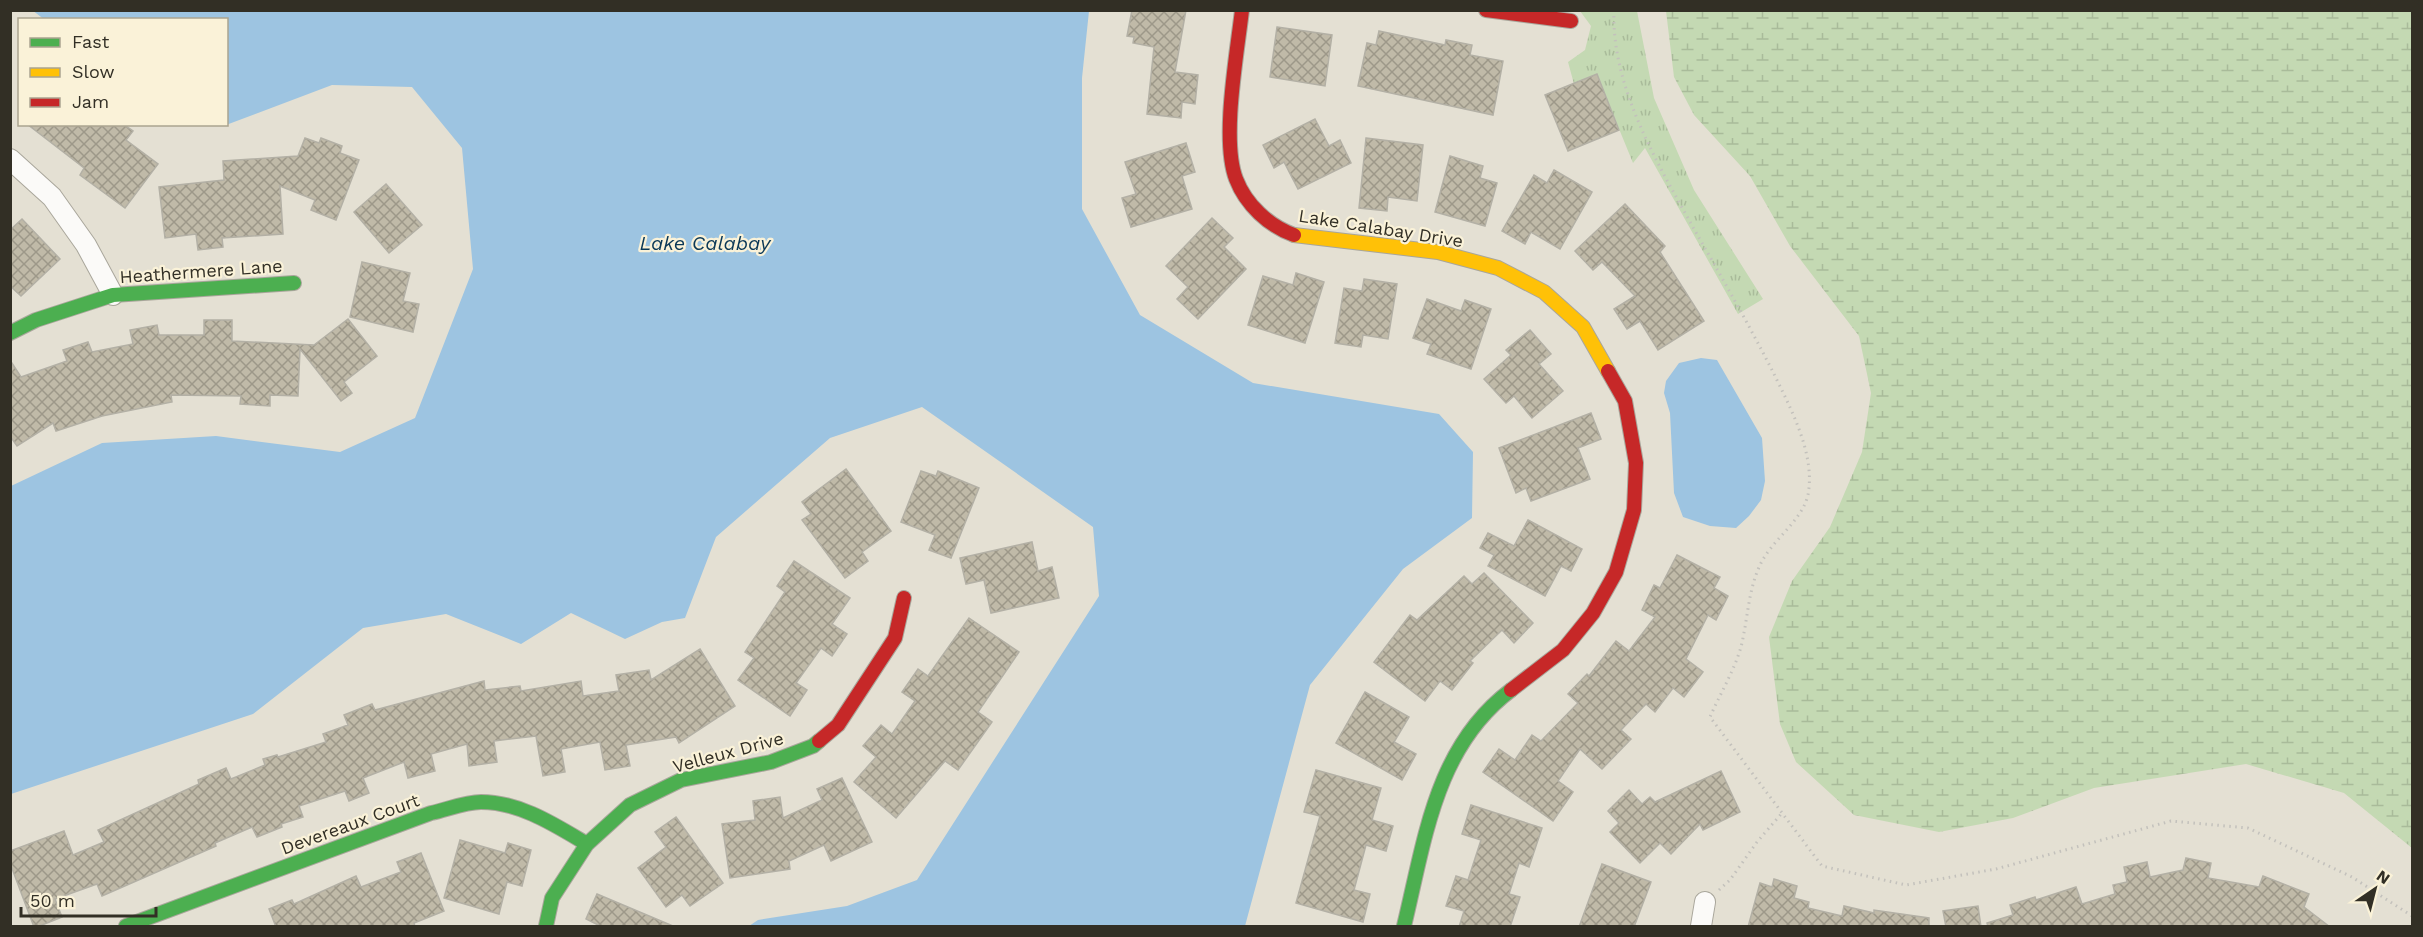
<svg xmlns="http://www.w3.org/2000/svg" width="2423" height="937" font-family="'Work Sans',sans-serif">
	<style>
		.grass { fill: url(#grass-tufts) }
		.wetland { fill: url(#wetland-marsh) }
		.water { fill: #9dc4e1 }
		.building { fill: url(#building-cross-hatch); stroke: #b3b0a5; stroke-width: 1.5 }
		.lines { fill: none; stroke-linecap: round; stroke-linejoin: round }
		.street-casing { stroke: #a9a69b; stroke-width: 22 }
		.fast-casing { stroke: #a9a69b; stroke-width: 16 }
		.slow-casing { stroke: #a9a69b; stroke-width: 16 }
		.jam-casing { stroke: #a9a69b; stroke-width: 16 }
		.path { stroke: #c3c1bc; stroke-width: 3; stroke-dasharray: 1.5 4.5; stroke-linecap: butt }
		.street { stroke: #fbfaf8; stroke-width: 20 }
		.fast { stroke: #4caf50; stroke-width: 14 }
		.slow { stroke: #ffc107; stroke-width: 14 }
		.jam { stroke: #c62828; stroke-width: 14 }
		.labels { text-anchor: middle; dominant-baseline: central; stroke-width: 4.5; stroke-linejoin: round; paint-order: stroke }
		.street-label { font-size: 18px; fill: #322f25; stroke: #faf2d8 }
		.water-label { font-size: 20px; font-style: italic; fill: #0a3857; stroke: #faf2d8 }
	</style>
	<defs>
		<pattern id="grass-tufts" width="24" height="20" patternUnits="userSpaceOnUse" patternTransform="scale(1.5)"><rect width="24" height="20" fill="#c4d9b3"/><path d="M3 7l-1-3M5 7V3M7 7l1-3M15 17l-1-3M17 17v-4M19 17l1-3" fill="none" stroke="#a9bb9a"/></pattern>
		<pattern id="wetland-marsh" width="20" height="14" patternUnits="userSpaceOnUse" patternTransform="scale(1.5)"><rect width="20" height="14" fill="#c4d9b3"/><path d="M1 5h8M5 5V1M11 12h8M15 12V8" fill="none" stroke="#a9bb9a"/></pattern>
		<pattern id="building-cross-hatch" width="8" height="8" patternUnits="userSpaceOnUse" patternTransform="scale(1.5)"><rect width="8" height="8" fill="#c0baa8"/><path d="M0 0l8 8M0 8l8-8" fill="none" stroke="#9d9889"/></pattern>
	</defs>
	<rect width="100%" height="100%" fill="#e4e0d3"/>
	<!-- grass -->
	<path class="grass" d="M1580,11H1637L1654,98L1694,190L1763,299L1738,314L1645,148L1633,163L1597,75L1574,84L1568,62L1585,50L1591,26Z"/>
	<!-- wetland -->
	<path class="wetland" d="M1666,11H2412V848L2344,793L2246,764L2094,788L2013,818L1939,832L1854,815L1796,762L1780,724L1769,637L1792,581L1830,527L1862,452L1871,393L1859,336L1790,246L1750,176L1694,115L1674,77Z"/>
	<!-- water -->
	<g class="water">
		<path d="M32,10L1089,11L1082,78V209L1140,315L1253,383L1439,414L1473,452L1472,518L1403,569L1310,685L1245,926H749L758,920L847,906L917,880L1099,596L1093,527L922,407L830,438L716,537L685,618L662,622L625,639L571,613L521,644L446,614L363,628L253,714L11,794V486L102,443L216,436L340,452L415,418L473,269L462,148L412,87L332,85L226,125H224L226,124V20H45Z"/>
		<path d="M1701,358L1717,360L1762,438L1765,481L1761,500L1749,516L1736,528L1710,526L1683,517L1674,493L1670,413L1664,393L1666,381L1679,363Z"/>
	</g>
	<!-- building -->
	<g class="building">
		<path d="M1132,10H1186L1175,72L1198,75L1195,104L1182,102L1181,118L1147,114L1154,47L1133,43L1134,37L1127,36Z"/>
		<path d="M1277,27L1332,35L1325,86L1270,77Z"/>
		<path d="M1379,31L1445,45L1446,40L1472,45L1470,55L1503,61L1493,115L1358,86L1367,43L1376,45Z"/>
		<path d="M1597,74L1619,130L1568,151L1545,95Z"/>
		<path d="M1315,119L1329,146L1340,140L1351,163L1298,189L1284,162L1274,168L1263,145Z"/>
		<path d="M27,124H123L133,131L126,140L158,164L125,208L80,175L84,168Z"/>
		<path d="M305,138L319,143L321,138L342,146L340,153L359,160L336,220L311,210L315,200L280,186L283,234L222,238L223,247L198,250L196,234L165,238L159,187L224,180L223,161L298,156Z"/>
		<path d="M1366,138L1423,145L1417,201L1388,197L1387,211L1359,208Z"/>
		<path d="M1186,143L1195,172L1182,176L1192,209L1131,227L1122,198L1136,194L1125,162Z"/>
		<path d="M1450,156L1483,166L1480,178L1497,183L1485,226L1435,212Z"/>
		<path d="M1554,170L1592,192L1560,249L1531,232L1525,244L1502,231L1534,175L1547,183Z"/>
		<path d="M386,184L422,225L389,253L354,212Z"/>
		<path d="M1625,204L1665,246L1660,252L1704,321L1658,350L1640,321L1627,329L1614,309L1635,296L1602,262L1593,270L1575,251Z"/>
		<path d="M1212,218L1233,238L1224,247L1246,269L1198,319L1177,299L1188,287L1166,266Z"/>
		<path d="M22,219L60,259L21,296L10,286V230Z"/>
		<path d="M362,262L410,273L403,301L419,304L413,332L350,317Z"/>
		<path d="M1296,273L1324,282L1305,343L1248,325L1263,276L1293,285Z"/>
		<path d="M1364,279L1397,284L1388,339L1363,335L1361,347L1335,343L1344,288L1362,291Z"/>
		<path d="M1427,299L1461,311L1465,300L1491,309L1471,369L1427,354L1431,344L1413,338Z"/>
		<path d="M348,319L377,356L344,382L352,393L341,401L300,349L298,396L270,395V406L240,404L241,396L171,395L172,402L102,416L56,431L53,423L17,446L10,436V360L21,377L67,361L63,350L88,342L92,352L133,344L130,330L157,325L159,335H204V320H232V341L314,345Z"/>
		<path d="M1530,330L1551,354L1539,364L1563,391L1532,418L1514,396L1506,403L1484,379L1511,355L1506,350Z"/>
		<path d="M1591,413L1601,439L1578,448L1590,479L1531,501L1526,488L1516,493L1499,448Z"/>
		<path d="M846,469L891,531L862,552L868,561L845,578L802,520L811,514L802,502Z"/>
		<path d="M921,471L936,476L938,471L979,488L951,558L929,550L935,535L901,522Z"/>
		<path d="M1528,520L1582,549L1571,571L1561,566L1545,596L1488,566L1494,555L1480,548L1488,533L1514,546Z"/>
		<path d="M1032,542L1038,571L1052,567L1059,598L991,613L984,580L966,584L960,558Z"/>
		<path d="M1677,555L1720,577L1714,588L1728,596L1716,620L1708,615L1686,659L1703,672L1684,697L1673,688L1655,712L1646,704L1621,730L1631,739L1602,769L1580,749L1558,781L1573,792L1553,821L1483,772L1499,749L1515,760L1532,735L1541,741L1578,703L1568,694L1587,674L1589,676L1616,641L1629,651L1655,617L1642,610L1654,585L1660,588Z"/>
		<path d="M794,561L850,598L832,624L847,634L832,656L821,648L796,683L807,690L790,716L738,680L754,658L745,652L785,592L777,586Z"/>
		<path d="M1484,573L1533,623L1514,643L1502,630L1470,661L1473,663L1452,690L1440,681L1425,701L1374,662L1410,615L1417,620L1464,576L1472,584Z"/>
		<path d="M969,618L1019,652L978,712L992,722L958,770L945,761L896,818L854,782L876,757L863,746L881,725L892,734L915,701L902,692L918,669L928,676Z"/>
		<path d="M700,649L735,706L679,743L676,737L626,745L630,766L605,770L600,742L561,749L565,772L543,776L536,736L494,741L497,762L469,766L467,744L431,754L435,771L408,778L404,762L363,778L369,793L349,801L345,791L299,806L303,817L281,824L282,827L257,837L252,827L215,843L216,846L102,896L97,884L55,899L62,917L37,927H34L10,863V851L64,831L73,855L104,842L98,830L199,784L198,780L226,768L231,779L265,765L263,759L277,755L278,757L326,742L323,734L348,725L344,715L372,704L375,710L484,681L485,690L520,686L521,691L581,681L583,696L619,691L616,675L649,670L651,680Z"/>
		<path d="M1365,692L1409,717L1394,742L1416,754L1402,780L1336,743Z"/>
		<path d="M1316,770L1381,788L1372,820L1393,826L1386,851L1366,845L1354,890L1370,894L1363,922L1296,903L1320,816L1304,812Z"/>
		<path d="M1721,771L1740,812L1703,830L1700,824L1671,854L1660,843L1640,863L1610,832L1619,823L1608,811L1629,790L1642,804L1650,797L1655,802Z"/>
		<path d="M842,778L872,842L831,861L824,845L789,861L790,869L730,878L722,824L755,820L753,801L780,797L783,818L822,800L817,789Z"/>
		<path d="M1471,805L1542,828L1529,867L1519,863L1509,894L1520,897L1510,927H1459L1464,911L1446,906L1456,876L1468,880L1481,840L1462,834Z"/>
		<path d="M676,817L723,883L690,906L682,895L666,907L638,868L666,847L655,832Z"/>
		<path d="M460,840L505,853L508,843L531,850L522,886L507,882L499,914L444,898Z"/>
		<path d="M421,853L444,911L414,923L415,927H276L269,909L292,900L294,904L356,876L361,887L401,872L397,862Z"/>
		<path d="M2186,858L2211,863L2208,878L2259,887L2263,876L2309,894L2304,907L2330,927H1988L1987,923L2013,915L2010,905L2035,897L2036,900L2076,887L2082,904L2115,894L2113,885L2127,882L2124,867L2147,862L2150,877L2183,870Z"/>
		<path d="M1602,864L1651,882L1634,927H1579Z"/>
		<path d="M1774,879L1797,886L1794,898L1809,902L1808,908L1842,916L1844,906L1874,913V910L1929,918V927H1748L1760,883L1772,887Z"/>
		<path d="M597,894L673,926V927H602L586,919Z"/>
		<path d="M1978,906L1981,927H1946L1943,911Z"/>
	</g>
	<g class="lines">
		<!-- street casing -->
		<g class="street-casing">
			<g id="street">
				<path d="M10,159L52,197L86,245L113,295"/>
				<path d="M1701,926L1705,902"/>
			</g>
		</g>
		<!-- fast casing -->
		<g class="fast-casing">
			<g id="fast">
				<path d="M10,333L36,320L113,295L294,283"/>
				<path d="M126,926L431,813C446,810 465,802 481,802C520,802 555,825 587,844"/>
				<path d="M546,926L552,898L587,844L630,805L681,780L771,762L813,746L819,741"/>
				<path d="M1404,926C1425,840 1435,747 1511,690"/>
			</g>
		</g>
		<!-- slow casing -->
		<g class="slow-casing">
			<path id="slow" d="M1294,235L1438,252L1498,268L1544,292L1583,327L1608,371"/>
		</g>
		<!-- jam casing -->
		<g class="jam-casing">
			<g id="jam">
				<path d="M1242,10C1237,54 1221,140 1236,179C1246,205 1269,226 1294,235"/>
				<path d="M1486,10L1571,21"/>
				<path d="M1511,690L1563,650L1593,613L1616,572L1634,510L1636,463L1625,401L1608,371"/>
				<path d="M819,741L838,725L895,638L904,598"/>
			</g>
		</g>
		<!-- path -->
		<g class="path">
			<path d="M1614,10C1611,87 1658,164 1694,229C1721,276 1748,323 1773,372C1789,405 1813,449 1809,488C1807,518 1774,537 1761,563C1748,589 1748,619 1741,647C1734,671 1720,694 1710,717L1822,866L1906,885L1996,869L2171,821L2248,828L2352,877L2412,916"/>
			<path d="M1719,890L1730,880L1757,842L1782,813"/>
		</g>
		<!-- street -->
		<use href="#street" class="street"/>
		<!-- fast -->
		<use href="#fast" class="fast"/>
		<!-- slow -->
		<use href="#slow" class="slow"/>
		<!-- jam -->
		<use href="#jam" class="jam"/>
	</g>
	<g class="labels">
		<!-- street labels -->
		<g class="street-label">
			<text transform="translate(1381 228) rotate(9)">Lake Calabay Drive</text>
			<text transform="translate(201 271) rotate(-4)">Heathermere Lane</text>
			<text transform="translate(728 752) rotate(-15)">Velleux Drive</text>
			<text transform="translate(350 824) rotate(-20)">Devereaux Court</text>
		</g>
		<!-- water labels -->
		<g class="water-label">
			<text x="705" y="243">Lake Calabay</text>
		</g>
	</g>
	<!-- border -->
	<rect width="2423" height="937" fill="none" stroke="#322f25" stroke-width="24"/>
	<!-- legend -->
	<rect x="18" y="18" width="210" height="108" fill="#faf2d8" stroke="#aaa490" stroke-width="1.5"/>
	<rect x="30" y="38" width="30" height="9" fill="#4caf50" stroke="#aaa490" stroke-width="1.5"/>
	<text x="72" y="48" font-size="18" fill="#322f25">Fast</text>
	<rect x="30" y="68" width="30" height="9" fill="#ffc107" stroke="#aaa490" stroke-width="1.5"/>
	<text x="72" y="78" font-size="18" fill="#322f25">Slow</text>
	<rect x="30" y="98" width="30" height="9" fill="#c62828" stroke="#aaa490" stroke-width="1.5"/>
	<text x="72" y="108" font-size="18" fill="#322f25">Jam</text>
	<!-- north arrow -->
	<g transform="translate(2375 889) rotate(35)" stroke="#faf2d8" stroke-width="4.5" paint-order="stroke">
	<path d="M0-4.5L10 22L0 15L-10 22Z" fill="#322f25"/>
	<text y="-9" font-size="16" font-weight="bold" text-anchor="middle" fill="#322f25">N</text>
	</g>
	<!-- scale -->
	<path d="M21 907v9h135v-9" fill="none" stroke="#322f25" stroke-width="3"/>
	<text x="30" y="907" font-size="18" fill="#322f25" stroke="#faf2d8" stroke-width="4.5" paint-order="stroke">50 m</text>
</svg>
